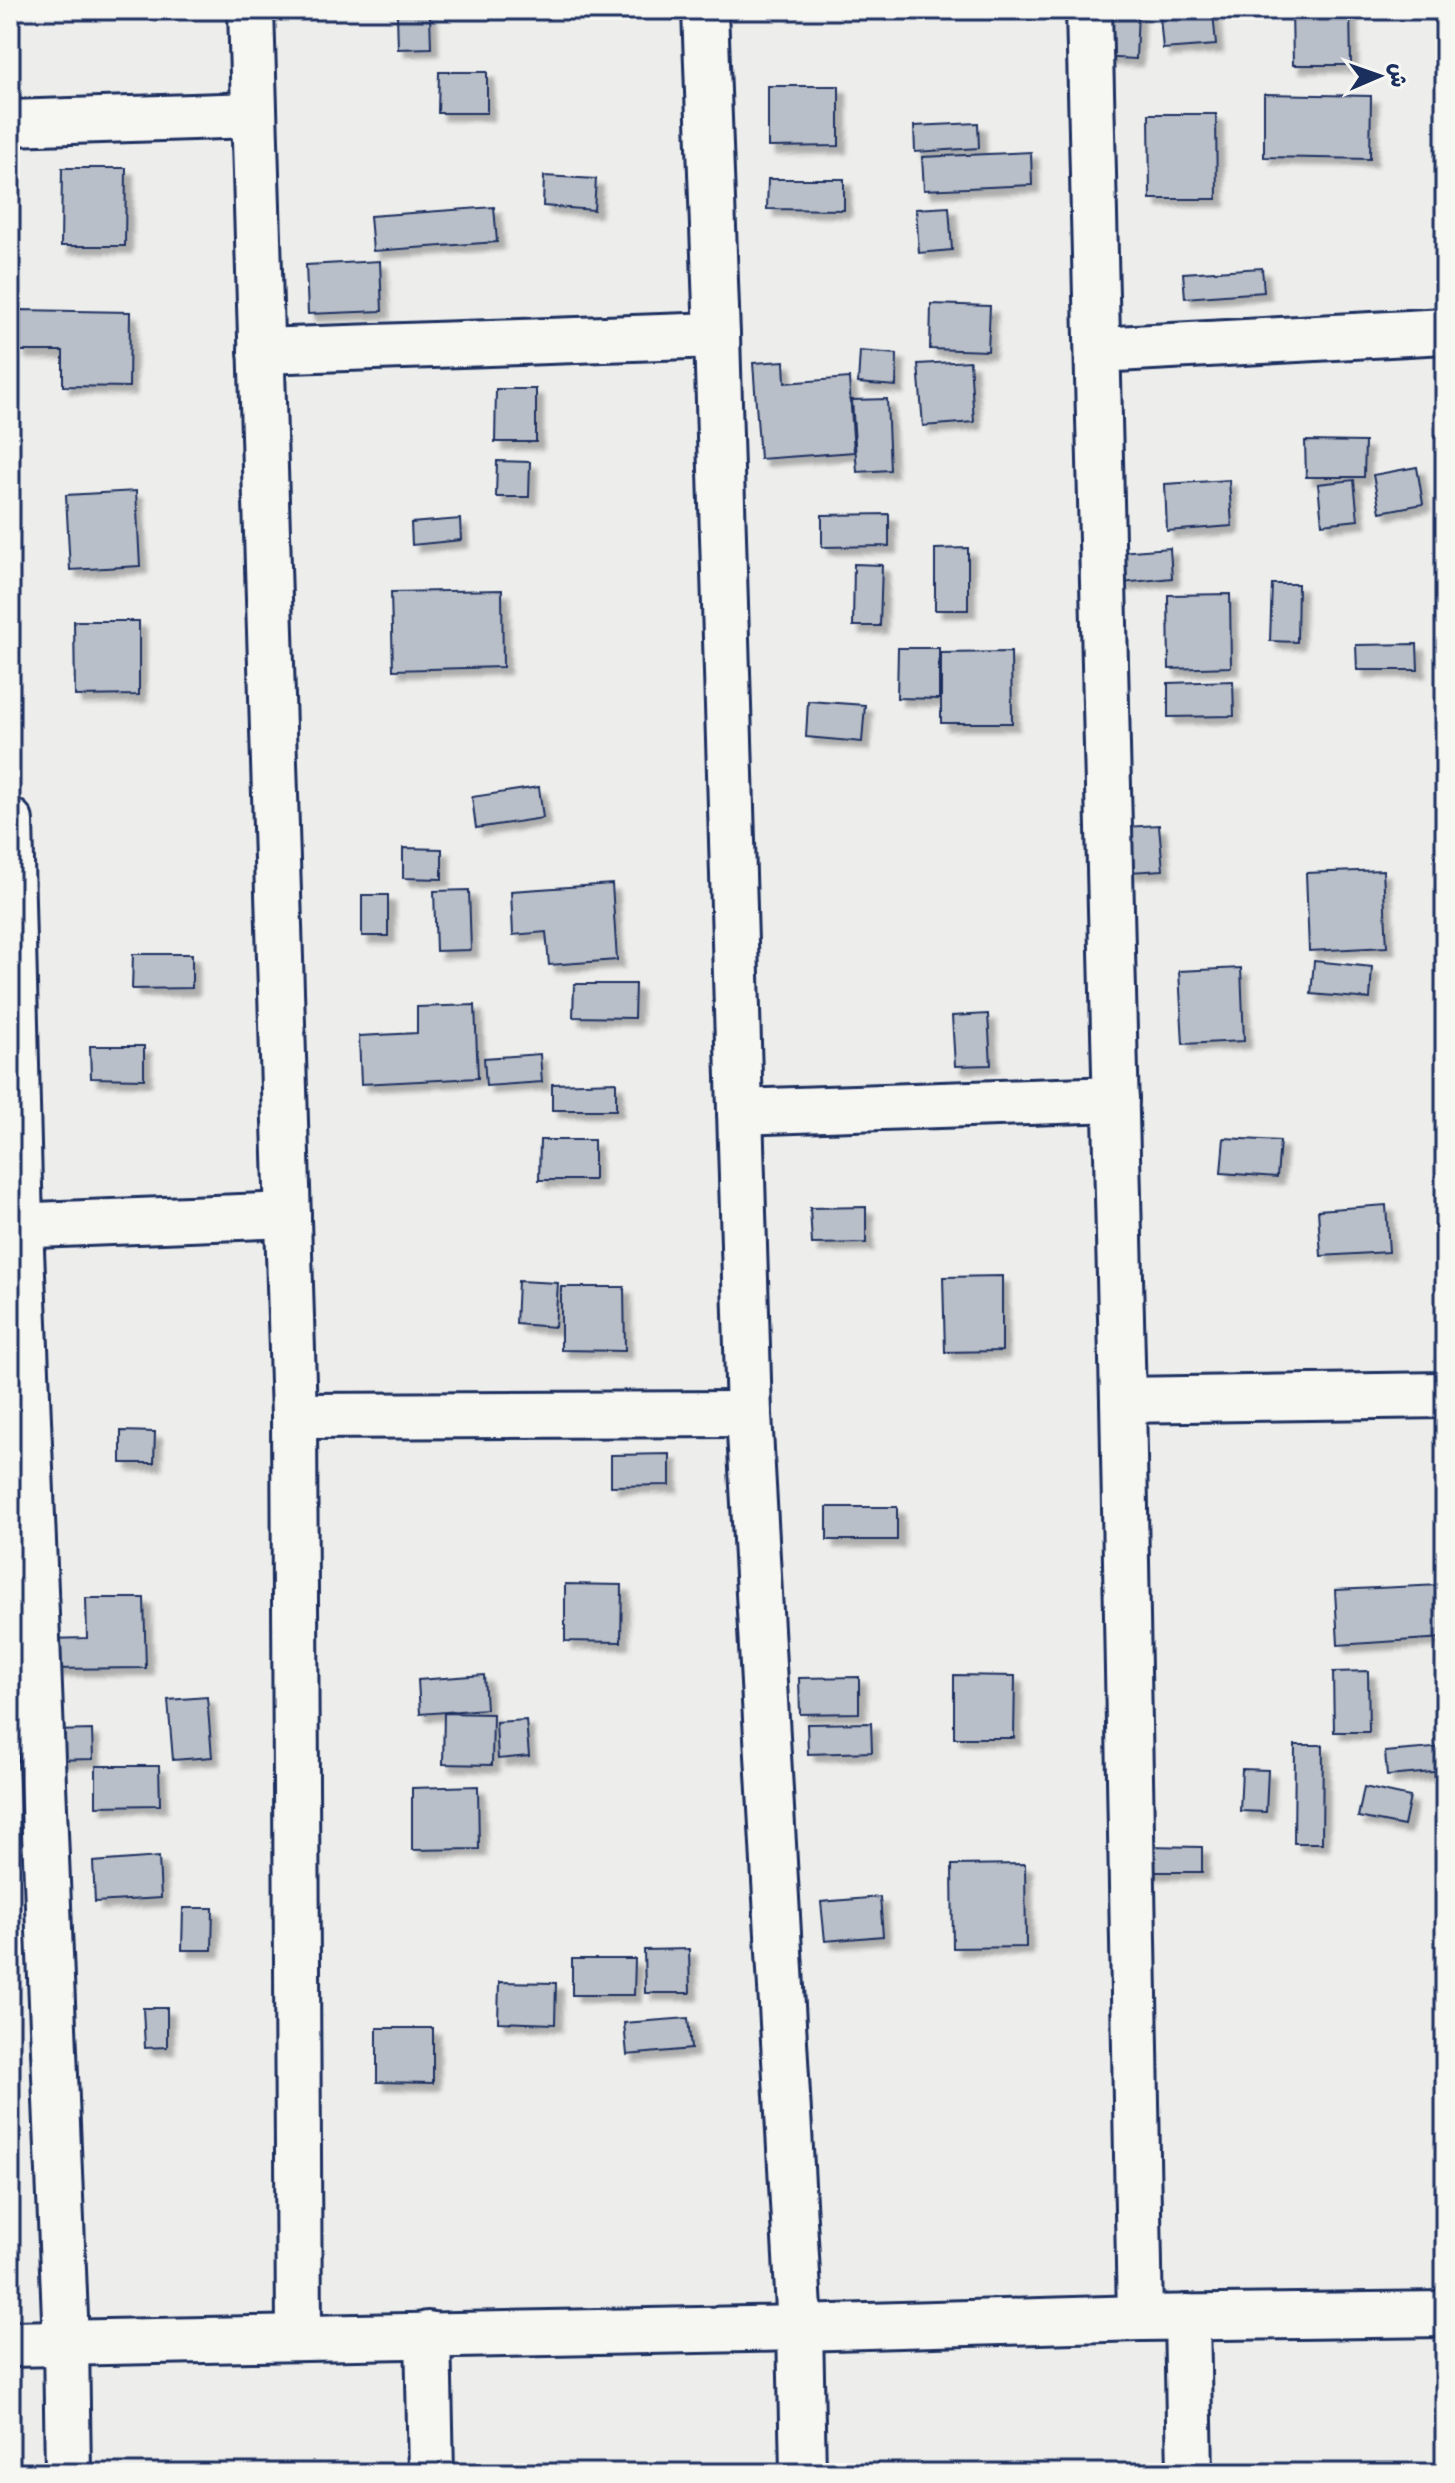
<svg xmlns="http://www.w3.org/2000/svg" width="1455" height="2483" font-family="'Architects Daughter','Playpen Sans Arabic',sans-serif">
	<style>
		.building { fill: #b9bfc8; stroke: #1b2f5e; stroke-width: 2; filter: url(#shadow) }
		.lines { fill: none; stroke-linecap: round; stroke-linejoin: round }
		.street-casing { stroke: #1b2f5e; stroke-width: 50 }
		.secondary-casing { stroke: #1b2f5e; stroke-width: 50 }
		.street { stroke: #f6f6f2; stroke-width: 44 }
		.secondary { stroke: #f6f6f2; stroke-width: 44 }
	</style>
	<defs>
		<filter id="shadow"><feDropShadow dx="7" dy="7" stdDeviation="2" flood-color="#0004"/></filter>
	</defs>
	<rect width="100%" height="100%" fill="#edeeec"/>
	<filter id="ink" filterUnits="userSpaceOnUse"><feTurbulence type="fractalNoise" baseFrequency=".0125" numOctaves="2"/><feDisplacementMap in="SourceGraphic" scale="16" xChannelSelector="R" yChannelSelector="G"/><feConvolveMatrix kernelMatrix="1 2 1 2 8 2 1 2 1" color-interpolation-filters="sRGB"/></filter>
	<g filter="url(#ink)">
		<!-- building -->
		<g class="building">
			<path d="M1081,10H1138L1136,59L1078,56Z"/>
			<path d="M1292,10H1350L1351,65H1293Z"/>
			<path d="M1213,12L1216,45L1163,49L1160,17Z"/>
			<path d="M397,14H430L431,48L398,49Z"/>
			<path d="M439,72H487V113H438Z"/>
			<path d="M768,86H839V146L768,147Z"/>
			<path d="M1264,94L1371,96L1370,159L1264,157Z"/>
			<path d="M1149,114H1216L1217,199H1150Z"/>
			<path d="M978,123L979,148L915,152L914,126Z"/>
			<path d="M1031,152L1032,185L924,190L922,157Z"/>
			<path d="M62,168H126L125,246H61Z"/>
			<path d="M544,176L596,179L594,210L543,206Z"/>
			<path d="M768,179H844V210L767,209Z"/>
			<path d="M494,207L497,242L373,251L370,216Z"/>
			<path d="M949,207L952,250L919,253L916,209Z"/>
			<path d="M380,261L382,311L308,314L306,265Z"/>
			<path d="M1262,268L1264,292L1185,298L1183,273Z"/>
			<path d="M931,304L990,306L988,351L930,349Z"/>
			<path d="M19,310L130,312L129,387L63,386V351H19Z"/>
			<path d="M860,351L897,354L896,386L858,383Z"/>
			<path d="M784,361L785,383L849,378L854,452L760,459L753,363Z"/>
			<path d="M970,361L974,422L923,426L918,364Z"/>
			<path d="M496,389H536V442H495Z"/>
			<path d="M887,399L890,470L857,472L852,400Z"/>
			<path d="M1305,441L1365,442L1364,477H1306Z"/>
			<path d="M497,461L530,462L529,497H496Z"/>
			<path d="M1417,467L1423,504L1380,512L1373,475Z"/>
			<path d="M1229,480L1232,526L1167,531L1165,484Z"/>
			<path d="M1354,480L1358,520L1322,524L1318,484Z"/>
			<path d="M136,491L140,566L70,570L66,495Z"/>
			<path d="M889,514V546L822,547V515Z"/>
			<path d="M460,519L461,540L412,545L411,523Z"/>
			<path d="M968,548V610H935V549Z"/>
			<path d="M1170,548L1172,578L1122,583L1119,552Z"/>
			<path d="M854,564L882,565L880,626H853Z"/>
			<path d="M1272,584H1298L1297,642L1270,641Z"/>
			<path d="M502,590L503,667L393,670L391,592Z"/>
			<path d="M1230,594L1231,667L1169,669L1168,595Z"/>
			<path d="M74,621H139V695L75,696Z"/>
			<path d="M1417,644L1418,670H1357L1356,645Z"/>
			<path d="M898,648H939V699L897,698Z"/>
			<path d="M1011,652L1012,723H941V653Z"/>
			<path d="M1233,681L1234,716L1168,717V683Z"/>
			<path d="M808,701L865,705L862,742L806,737Z"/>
			<path d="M539,787L543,818L476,828L472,797Z"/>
			<path d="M1159,825L1163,870L1129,872L1125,827Z"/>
			<path d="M403,848L442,849V879L403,878Z"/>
			<path d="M1383,870L1387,947L1309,951L1306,873Z"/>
			<path d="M612,884L617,960L549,965L546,932L513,935L511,891Z"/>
			<path d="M469,890L471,950L436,951L434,891Z"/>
			<rect x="362" y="895" width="26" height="41"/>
			<path d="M133,954H192V988L132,989Z"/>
			<path d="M1314,961L1372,967L1370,999L1311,994Z"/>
			<path d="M1241,968L1244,1041L1183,1044L1179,971Z"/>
			<path d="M574,984H635L634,1018L573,1017Z"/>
			<path d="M475,1005L478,1078L361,1084L359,1036L417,1033V1007Z"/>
			<path d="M988,1014L991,1065L955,1066L952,1016Z"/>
			<path d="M90,1046H144V1079L91,1078Z"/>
			<path d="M540,1054L542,1082L486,1086L484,1058Z"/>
			<path d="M616,1082V1110H552V1084Z"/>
			<path d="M1224,1138L1280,1141L1277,1177L1221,1173Z"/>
			<path d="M540,1140H594V1180H539Z"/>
			<path d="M1386,1205L1389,1252L1321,1256L1318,1210Z"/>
			<path d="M866,1207V1243L812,1244L810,1208Z"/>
			<path d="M1002,1276V1351L945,1352L943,1277Z"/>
			<path d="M518,1281L558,1283L555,1327L516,1324Z"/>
			<path d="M561,1287H624L625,1351L561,1350Z"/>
			<path d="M121,1431L155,1432L154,1463H121Z"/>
			<path d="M670,1454V1485L611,1486V1455Z"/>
			<rect x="827" y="1507" width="70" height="33"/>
			<path d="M565,1584L622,1585L621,1642L565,1641Z"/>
			<path d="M1440,1585L1444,1638L1338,1645L1335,1590Z"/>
			<path d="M86,1598H144L146,1668L47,1669L46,1639L87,1638Z"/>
			<path d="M1368,1671L1369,1732H1334L1333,1672Z"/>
			<path d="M484,1675L486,1709L420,1714L418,1680Z"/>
			<path d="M954,1675L1015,1676L1014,1738H954Z"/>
			<path d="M859,1677V1713L800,1714L799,1678Z"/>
			<path d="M207,1697L212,1757L173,1760L168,1700Z"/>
			<path d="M444,1713L493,1714L492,1765L443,1764Z"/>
			<path d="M526,1720L529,1756L498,1759L496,1722Z"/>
			<path d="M871,1723L872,1752L808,1754L807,1724Z"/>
			<path d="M92,1730L93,1759L52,1760V1731Z"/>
			<path d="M1295,1745H1323L1322,1843H1294Z"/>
			<path d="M1445,1747V1771L1387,1776L1385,1752Z"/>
			<path d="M96,1766H159L160,1805L96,1806Z"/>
			<path d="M1242,1769L1268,1770L1266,1812L1240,1811Z"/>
			<path d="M478,1786L479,1849L412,1850V1788Z"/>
			<path d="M1364,1787L1410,1797L1404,1826L1358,1817Z"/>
			<path d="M1147,1846L1202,1847V1872H1146Z"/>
			<path d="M159,1857L161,1898L95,1902L93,1862Z"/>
			<path d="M1025,1864L1026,1947L953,1948L952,1865Z"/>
			<path d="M880,1897L883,1936L825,1941L821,1902Z"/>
			<path d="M183,1908H213L212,1950H182Z"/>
			<path d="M689,1949L690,1993H645L644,1950Z"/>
			<path d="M572,1959H635L634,1995H572Z"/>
			<path d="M499,1982L556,1983L555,2024L498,2022Z"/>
			<path d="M143,2008H167V2047L145,2048Z"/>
			<path d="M688,2018L691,2049L627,2055L624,2023Z"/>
			<path d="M377,2028H433V2083L377,2082Z"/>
		</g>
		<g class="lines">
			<!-- street casing -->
			<g class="street-casing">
				<g id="street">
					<path d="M251,10L294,1416L299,2337"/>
					<path d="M705,10L717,335L749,1414L800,2328L803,2473"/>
					<path d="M1089,10L1123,1400L1140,2318"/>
					<path d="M10,123L253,115"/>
					<path d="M1098,350L1445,331"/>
					<path d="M261,351L717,335"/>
					<path d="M10,821L20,1226L66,2342L68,2473"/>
					<path d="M740,1112L1116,1099"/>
					<path d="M10,1226L288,1215"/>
					<path d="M1123,1400L1445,1395"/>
					<path d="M294,1416L749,1414"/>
					<path d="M1187,2317L1190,2473"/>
					<path d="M428,2334L431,2473"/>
				</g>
			</g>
			<!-- secondary casing -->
			<g class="secondary-casing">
				<path id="secondary" d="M10,2344L800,2328L1140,2318L1445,2314"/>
			</g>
			<!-- street -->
			<use href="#street" class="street"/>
			<!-- secondary -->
			<use href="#secondary" class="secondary"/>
		</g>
	</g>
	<!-- margin -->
	<rect width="1455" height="2483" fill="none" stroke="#f6f6f2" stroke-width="40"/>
	<rect x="20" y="20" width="1415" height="2443" fill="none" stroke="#1b2f5e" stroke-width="3" filter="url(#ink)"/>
	<!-- north arrow -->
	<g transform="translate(1379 76) rotate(88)" stroke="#f6f6f2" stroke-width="6" paint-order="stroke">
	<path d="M0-6L14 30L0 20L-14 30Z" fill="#1b2f5e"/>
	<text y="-12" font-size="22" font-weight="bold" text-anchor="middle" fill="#1b2f5e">ش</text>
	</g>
</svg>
